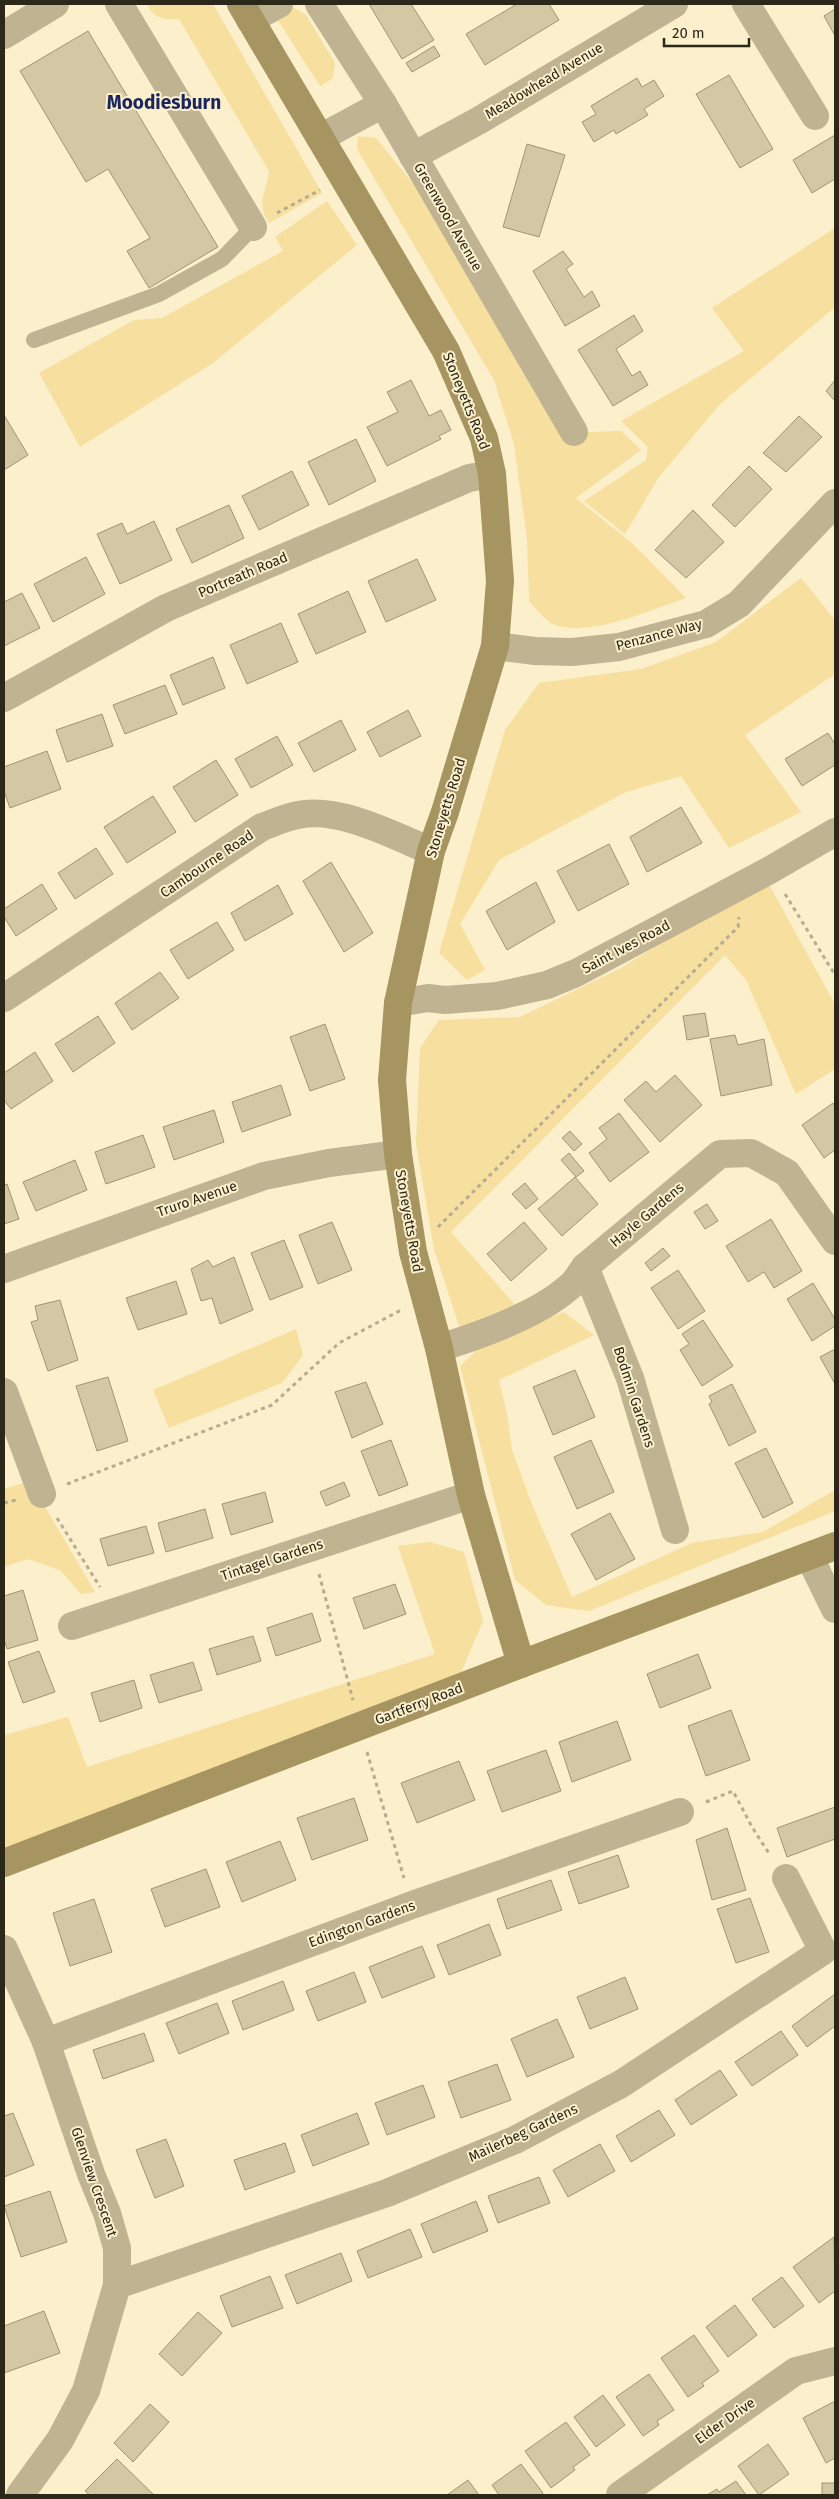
<svg xmlns="http://www.w3.org/2000/svg" width="839" height="2499" font-family="'Fira Sans',sans-serif">
	<style>
		.green { fill: #f6df9f }
		.building { fill: #d3c7a4; stroke: #a09573 }
		.lines { fill: none; stroke-linecap: round; stroke-linejoin: round }
		.path { stroke: #b6ac8f; stroke-width: 3; stroke-dasharray: 4 4; stroke-linecap: butt }
		.lane { stroke: #bfb391; stroke-width: 16 }
		.street { stroke: #bfb391; stroke-width: 28 }
		.secondary { stroke: #a79561; stroke-width: 28 }
		.labels { text-anchor: middle; dominant-baseline: central; stroke-width: 4; stroke-linejoin: round; paint-order: stroke }
		.street-label { font-size: 14px; fill: #2b2719; stroke: #fcefcb }
		.district-label { font-size: 19px; font-weight: bold; fill: #1b255d; stroke: #fcefcb }
	</style>
	<rect width="100%" height="100%" fill="#fcefcb"/>
	<!-- green -->
	<g class="green">
		<path d="M147,4H213L322,193L269,223C255,202 267,192 269,171L179,19C164,20 154,19 147,4Z"/>
		<path d="M288,4L306,15L335,63L333,78L320,86L276,17Z"/>
		<path d="M358,136L376,138L423,196L560,433L621,431L641,450L576,498L633,544L686,598C650,610 592,637 555,625C546,622 536,608 529,601L527,539L514,444L494,380L357,149Z"/>
		<path d="M327,201L357,245L213,363L80,447L39,373L134,320L162,318L283,251L275,237Z"/>
		<path d="M835,228V307L719,405L659,477L625,534L584,501L646,460L648,447L621,421L744,351L712,308Z"/>
		<path d="M801,578L835,620V674L745,735L801,812L729,848L681,776L626,792L499,860L460,924L485,970L467,980L439,953L505,730L539,683L641,669L716,642Z"/>
		<path d="M766,879L835,1004V1069L796,1094L746,980L725,955L451,1232L516,1306L461,1332L434,1249L416,1144L420,1048L439,1020L520,1017L621,968Z"/>
		<path d="M564,1312L594,1335L499,1380L507,1414L512,1450L533,1507L572,1597L692,1543L763,1532L835,1490V1511L589,1611L546,1605L515,1580L460,1366L489,1339Z"/>
		<path d="M296,1329L303,1355L282,1383L169,1428L153,1390Z"/>
		<path d="M30,1481L95,1592L81,1594L60,1570L28,1559L4,1567V1489Z"/>
		<path d="M430,1542L464,1552L483,1621L457,1682L212,1768L4,1850V1735L68,1717L87,1767L435,1654L398,1546Z"/>
	</g>
	<!-- building -->
	<g class="building">
		<path d="M369,4H411L434,40L402,59Z"/>
		<path d="M517,4H549L559,20L485,65L466,34Z"/>
		<path d="M835,9V36L824,16Z"/>
		<path d="M88,31L218,247L149,288L127,251L150,238L108,169L86,182L20,71Z"/>
		<path d="M434,46L440,56L412,72L406,63Z"/>
		<path d="M729,75L773,149L740,168L696,94Z"/>
		<path d="M637,78L642,87L654,80L664,96L644,109L648,115L616,134L614,130L594,142L582,122L596,114L591,106Z"/>
		<path d="M835,135V179L812,193L793,160Z"/>
		<path d="M527,144L565,155L539,237L503,227Z"/>
		<path d="M563,251L573,264L566,269L584,297L592,291L600,306L565,326L533,271Z"/>
		<path d="M634,315L643,331L616,349L632,376L640,371L648,385L613,406L578,350Z"/>
		<path d="M411,380L429,416L441,410L451,430L439,436L441,439L387,466L367,427L398,412L387,392Z"/>
		<path d="M835,380V401L826,391Z"/>
		<path d="M4,415L28,455L4,470Z"/>
		<path d="M799,416L822,437L786,472L763,453Z"/>
		<path d="M356,439L376,481L329,505L308,462Z"/>
		<path d="M749,466L772,489L735,527L712,505Z"/>
		<path d="M292,471L309,505L259,530L242,496Z"/>
		<path d="M229,505L244,538L192,563L176,529Z"/>
		<path d="M693,510L724,542L686,578L655,550Z"/>
		<path d="M154,521L172,560L120,584L97,534L122,523L127,534Z"/>
		<path d="M86,557L105,594L53,622L34,584Z"/>
		<path d="M417,559L436,600L386,622L368,581Z"/>
		<path d="M348,591L366,632L316,654L298,614Z"/>
		<path d="M22,593L40,628L4,646V602Z"/>
		<path d="M281,623L298,662L247,684L230,645Z"/>
		<path d="M213,657L225,688L183,705L170,675Z"/>
		<path d="M165,685L177,714L125,734L113,705Z"/>
		<path d="M408,710L421,736L380,757L367,732Z"/>
		<path d="M102,714L113,746L67,762L56,730Z"/>
		<path d="M341,720L356,750L314,772L298,743Z"/>
		<path d="M828,733L835,744V765L802,786L785,759Z"/>
		<path d="M277,736L293,765L251,788L235,759Z"/>
		<path d="M47,751L61,789L10,808L4,791V767Z"/>
		<path d="M216,760L238,795L195,822L173,787Z"/>
		<path d="M153,796L176,832L127,863L104,827Z"/>
		<path d="M681,807L702,843L647,872L630,837Z"/>
		<path d="M609,844L629,884L578,911L557,871Z"/>
		<path d="M96,848L113,874L75,899L58,873Z"/>
		<path d="M331,862L373,933L344,952L303,881Z"/>
		<path d="M536,882L555,922L507,950L486,911Z"/>
		<path d="M42,884L57,909L16,936L4,917V909Z"/>
		<path d="M278,885L293,914L245,941L231,913Z"/>
		<path d="M217,922L234,950L188,979L170,950Z"/>
		<path d="M160,972L179,998L132,1030L115,1003Z"/>
		<path d="M705,1013L709,1036L687,1040L683,1016Z"/>
		<path d="M98,1016L115,1043L73,1072L55,1044Z"/>
		<path d="M325,1024L345,1079L310,1091L290,1037Z"/>
		<path d="M735,1035L738,1045L764,1039L772,1085L721,1096L710,1039Z"/>
		<path d="M35,1052L53,1081L11,1109L4,1100V1073Z"/>
		<path d="M675,1075L702,1105L660,1142L624,1100L646,1081L656,1092Z"/>
		<path d="M281,1085L291,1115L242,1132L232,1102Z"/>
		<path d="M833,1103L835,1107V1150L824,1158L802,1125Z"/>
		<path d="M214,1110L224,1142L174,1160L163,1127Z"/>
		<path d="M619,1113L649,1152L610,1182L589,1153L607,1139L599,1128Z"/>
		<path d="M570,1131L582,1144L574,1151L562,1138Z"/>
		<path d="M143,1135L155,1167L106,1184L95,1152Z"/>
		<path d="M569,1153L584,1171L576,1177L561,1160Z"/>
		<path d="M75,1160L87,1190L36,1211L23,1182Z"/>
		<path d="M575,1177L598,1204L562,1236L538,1209Z"/>
		<path d="M525,1183L538,1199L526,1209L512,1194Z"/>
		<path d="M7,1184L19,1219L4,1224V1185Z"/>
		<path d="M707,1204L718,1221L705,1229L694,1212Z"/>
		<path d="M771,1219L802,1271L774,1288L764,1272L748,1282L726,1246Z"/>
		<path d="M332,1222L352,1270L318,1284L299,1235Z"/>
		<path d="M524,1222L547,1249L511,1281L487,1254Z"/>
		<path d="M284,1240L303,1287L270,1300L251,1253Z"/>
		<path d="M663,1248L670,1256L651,1271L645,1263Z"/>
		<path d="M234,1257L253,1310L220,1324L212,1298L201,1301L191,1269L208,1260L213,1267Z"/>
		<path d="M678,1270L705,1311L678,1329L651,1288Z"/>
		<path d="M176,1281L187,1314L138,1330L126,1298Z"/>
		<path d="M813,1283L835,1319V1326L812,1341L787,1299Z"/>
		<path d="M60,1300L78,1360L48,1371L31,1322L38,1320L35,1306Z"/>
		<path d="M703,1320L733,1366L702,1386L680,1350L689,1344L682,1334Z"/>
		<path d="M835,1349V1384L820,1357Z"/>
		<path d="M575,1370L595,1417L553,1435L533,1387Z"/>
		<path d="M108,1377L128,1441L97,1451L76,1386Z"/>
		<path d="M366,1382L383,1424L352,1438L335,1392Z"/>
		<path d="M732,1384L756,1432L729,1446L709,1404L712,1402L709,1396Z"/>
		<path d="M391,1440L408,1485L379,1496L361,1451Z"/>
		<path d="M591,1440L614,1492L577,1509L554,1457Z"/>
		<path d="M766,1448L793,1503L763,1518L735,1463Z"/>
		<path d="M344,1482L350,1496L326,1506L320,1492Z"/>
		<path d="M265,1492L273,1522L231,1535L222,1504Z"/>
		<path d="M205,1509L213,1538L166,1552L158,1523Z"/>
		<path d="M610,1513L635,1559L596,1580L571,1534Z"/>
		<path d="M146,1526L154,1553L108,1566L100,1539Z"/>
		<path d="M395,1584L406,1614L364,1629L353,1598Z"/>
		<path d="M23,1590L38,1640L7,1649L4,1639V1596Z"/>
		<path d="M312,1613L321,1641L276,1656L267,1628Z"/>
		<path d="M253,1636L261,1661L217,1675L209,1649Z"/>
		<path d="M39,1651L55,1692L23,1703L8,1662Z"/>
		<path d="M698,1654L711,1688L660,1708L647,1674Z"/>
		<path d="M193,1662L202,1690L159,1703L150,1675Z"/>
		<path d="M134,1680L142,1708L100,1722L91,1693Z"/>
		<path d="M731,1710L750,1760L706,1776L688,1726Z"/>
		<path d="M617,1721L631,1760L572,1782L559,1742Z"/>
		<path d="M546,1750L561,1791L502,1812L487,1771Z"/>
		<path d="M459,1761L475,1800L417,1823L401,1783Z"/>
		<path d="M354,1798L368,1840L312,1860L297,1818Z"/>
		<path d="M835,1807V1839L787,1857L777,1828Z"/>
		<path d="M727,1828L746,1890L712,1900L696,1840Z"/>
		<path d="M280,1841L296,1880L242,1902L226,1862Z"/>
		<path d="M618,1855L629,1887L579,1904L568,1872Z"/>
		<path d="M206,1869L220,1907L165,1927L151,1889Z"/>
		<path d="M551,1880L562,1910L507,1929L497,1899Z"/>
		<path d="M750,1898L769,1952L736,1963L717,1909Z"/>
		<path d="M94,1899L112,1952L70,1966L53,1913Z"/>
		<path d="M489,1924L501,1955L449,1975L437,1945Z"/>
		<path d="M422,1946L435,1977L382,1998L369,1967Z"/>
		<path d="M354,1972L366,2002L318,2021L306,1991Z"/>
		<path d="M625,1977L638,2009L590,2029L577,1997Z"/>
		<path d="M283,1981L294,2010L243,2030L232,2001Z"/>
		<path d="M835,1994V2026L807,2047L792,2026Z"/>
		<path d="M217,2003L229,2033L179,2054L166,2023Z"/>
		<path d="M557,2019L574,2057L527,2077L511,2039Z"/>
		<path d="M781,2031L798,2055L752,2086L735,2062Z"/>
		<path d="M144,2033L154,2061L103,2079L93,2050Z"/>
		<path d="M497,2064L511,2100L461,2118L448,2082Z"/>
		<path d="M720,2070L737,2095L691,2125L675,2100Z"/>
		<path d="M423,2085L435,2117L387,2135L375,2103Z"/>
		<path d="M659,2110L675,2135L631,2162L616,2136Z"/>
		<path d="M13,2113L34,2165L4,2177V2116Z"/>
		<path d="M357,2113L369,2144L313,2166L301,2135Z"/>
		<path d="M166,2139L184,2186L155,2198L136,2150Z"/>
		<path d="M285,2143L295,2172L245,2190L234,2160Z"/>
		<path d="M600,2144L615,2171L568,2197L553,2170Z"/>
		<path d="M539,2177L550,2203L498,2223L488,2196Z"/>
		<path d="M50,2191L67,2242L21,2257L4,2206Z"/>
		<path d="M476,2201L488,2231L433,2253L421,2224Z"/>
		<path d="M410,2229L422,2257L368,2278L357,2251Z"/>
		<path d="M834,2237L835,2291L819,2303L793,2267Z"/>
		<path d="M341,2253L352,2281L297,2304L285,2275Z"/>
		<path d="M270,2276L283,2308L232,2327L220,2296Z"/>
		<path d="M782,2277L804,2306L774,2328L752,2299Z"/>
		<path d="M735,2305L757,2335L728,2357L706,2327Z"/>
		<path d="M44,2311L60,2353L4,2373V2326Z"/>
		<path d="M198,2312L222,2333L182,2376L159,2354Z"/>
		<path d="M694,2335L719,2371L702,2383L704,2386L688,2397L661,2358Z"/>
		<path d="M649,2374L674,2410L657,2421L659,2425L643,2436L616,2397Z"/>
		<path d="M603,2395L625,2425L596,2447L574,2417Z"/>
		<path d="M835,2401V2458L826,2463L803,2418Z"/>
		<path d="M150,2404L169,2422L133,2462L114,2443Z"/>
		<path d="M566,2422L590,2455L573,2467L575,2470L551,2488L525,2451Z"/>
		<path d="M768,2444L789,2474L759,2495L738,2466Z"/>
		<path d="M117,2459L154,2495H90L85,2491Z"/>
		<path d="M521,2464L543,2493L541,2495H499L492,2485Z"/>
		<path d="M468,2480L479,2495H447Z"/>
		<path d="M736,2481L746,2495H707L717,2489L719,2492Z"/>
		<rect x="822" y="2483" width="13" height="12"/>
	</g>
	<g class="lines">
		<!-- path -->
		<g class="path">
			<path d="M277,213L320,190"/>
			<path d="M785,894L835,975"/>
			<path d="M438,1227L738,927L739,917"/>
			<path d="M67,1484L272,1405L339,1343L401,1310"/>
			<path d="M4,1503L16,1500"/>
			<path d="M57,1518L100,1587"/>
			<path d="M319,1574L353,1700"/>
			<path d="M367,1752L404,1878"/>
			<path d="M706,1802L733,1791L752,1827L770,1855"/>
		</g>
		<!-- lane -->
		<path class="lane" d="M34,340L159,294L222,259L253,227"/>
		<!-- street -->
		<g class="street">
			<path d="M119,4L253,227"/>
			<path d="M319,4L383,104L574,432"/>
			<path d="M746,4L815,116"/>
			<path d="M250,20L279,4"/>
			<path d="M4,35L55,4"/>
			<path d="M320,138L383,104"/>
			<path d="M413,156L478,121L674,4"/>
			<path d="M495,646L535,651L572,652L619,647L706,624L739,604L835,503"/>
			<path d="M4,698L166,608L469,478L492,474"/>
			<path d="M4,998L262,827C273,823 286,817 298,815C339,806 394,836 431,851"/>
			<path d="M398,1003L428,998L445,1000L497,996L547,985L576,973L770,870L835,832"/>
			<path d="M585,1267L630,1378L675,1530"/>
			<path d="M4,1269L264,1176L329,1163L398,1154"/>
			<path d="M439,1348C478,1336 537,1315 568,1288C575,1283 580,1274 585,1267L720,1154L751,1153L787,1173L835,1241"/>
			<path d="M4,1392L42,1494"/>
			<path d="M809,1556L835,1609"/>
			<path d="M72,1626L471,1495"/>
			<path d="M4,1949L46,2042L91,2174L107,2213L117,2248V2285L86,2391L60,2440L20,2495"/>
			<path d="M46,2042L412,1905L680,1812"/>
			<path d="M117,2285L387,2193L515,2140L621,2084L823,1951L786,1878"/>
			<path d="M620,2495L796,2371L835,2361"/>
		</g>
		<!-- secondary -->
		<g class="secondary">
			<path d="M241,4L446,351L484,438L492,474L500,581L495,646L445,812L431,851L398,1003L392,1080L398,1154L413,1252L439,1348L471,1495L521,1664"/>
			<path d="M4,1863L521,1664L835,1546"/>
		</g>
	</g>
	<g class="labels">
		<!-- street labels -->
		<g class="street-label">
			<text transform="translate(544 81) rotate(-31)">Meadowhead Avenue</text>
			<text transform="translate(448 217) rotate(60)">Greenwood Avenue</text>
			<text transform="translate(466 401) rotate(68)">Stoneyetts Road</text>
			<text transform="translate(243 575) rotate(-23)">Portreath Road</text>
			<text transform="translate(659 635) rotate(-15)">Penzance Way</text>
			<text transform="translate(446 808) rotate(-73)">Stoneyetts Road</text>
			<text transform="translate(207 864) rotate(-34)">Cambourne Road</text>
			<text transform="translate(626 947) rotate(-28)">Saint Ives Road</text>
			<text transform="translate(197 1199) rotate(-19)">Truro Avenue</text>
			<text transform="translate(647 1215) rotate(-40)">Hayle Gardens</text>
			<text transform="translate(409 1221) rotate(80)">Stoneyetts Road</text>
			<text transform="translate(634 1397) rotate(72)">Bodmin Gardens</text>
			<text transform="translate(272 1560) rotate(-18)">Tintagel Gardens</text>
			<text transform="translate(419 1704) rotate(-21)">Gartferry Road</text>
			<text transform="translate(362 1924) rotate(-20)">Edington Gardens</text>
			<text transform="translate(523 2133) rotate(-25)">Mailerbeg Gardens</text>
			<text transform="translate(94 2182) rotate(71)">Glenview Crescent</text>
			<text transform="translate(725 2421) rotate(-35)">Elder Drive</text>
		</g>
		<!-- district labels -->
		<g class="district-label">
			<text x="164" y="102">Moodiesburn</text>
		</g>
	</g>
	<!-- border -->
	<rect width="839" height="2499" fill="none" stroke="#2b2719" stroke-width="10"/>
	<!-- scale -->
	<path d="M664 38v8h85v-8" fill="none" stroke="#2b2719" stroke-width="2.5"/>
	<text x="672" y="38" font-size="15" fill="#2b2719" stroke="#fcefcb" stroke-width="4" paint-order="stroke">20 m</text>
</svg>
